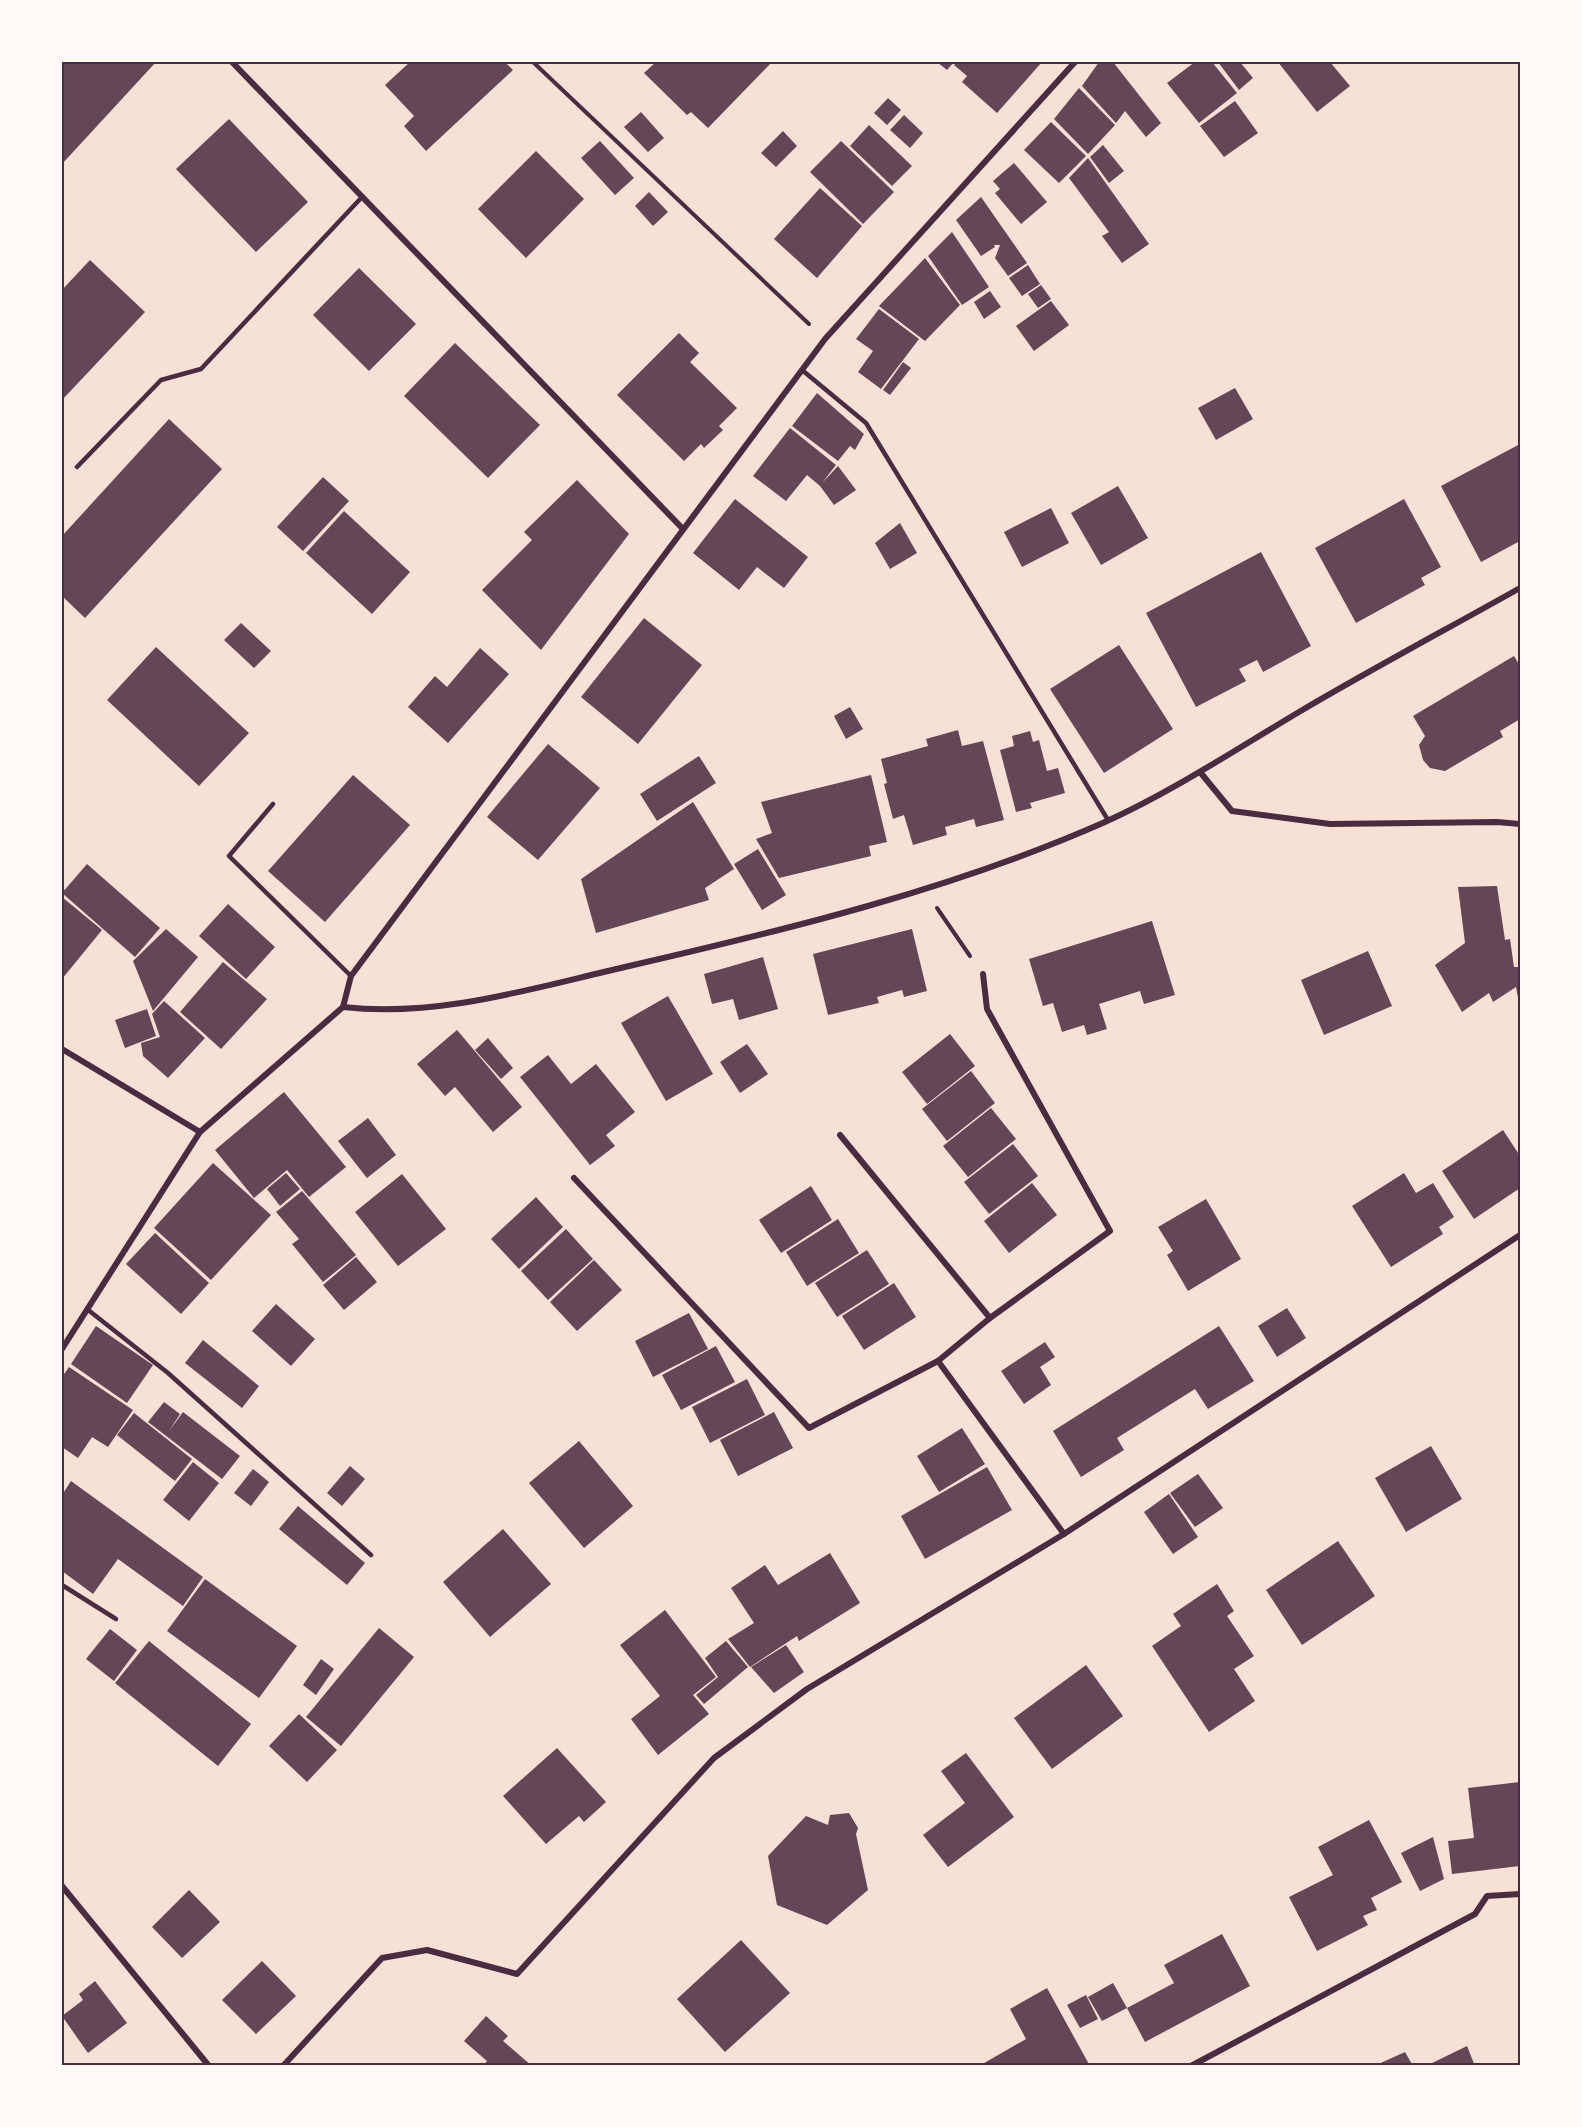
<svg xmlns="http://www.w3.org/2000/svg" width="1582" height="2127" font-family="'Golos Text',sans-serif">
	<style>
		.building { fill: #644757 }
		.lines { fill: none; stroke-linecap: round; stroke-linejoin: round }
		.path { stroke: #4a2c40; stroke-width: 4 }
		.service { stroke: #4a2c40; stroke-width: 4.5 }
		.minor { stroke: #4a2c40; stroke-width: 6 }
		.neatline { fill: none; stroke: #4a2c40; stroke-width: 2 }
	</style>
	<rect width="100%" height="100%" fill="#f7e1d7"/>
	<!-- building -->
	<g class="building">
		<path d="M62,62H156L62,164Z"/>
		<path d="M410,62H505L513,70L426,151L404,126L414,116L385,85Z"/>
		<path d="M656,62H772L708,128L691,112L687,115L644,73Z"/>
		<path d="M937,62H954L947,70Z"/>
		<path d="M957,62H1042L997,113L962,82L967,76L954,65Z"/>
		<path d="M1099,62H1113L1161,123L1146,137L1125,111L1116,123L1082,86Z"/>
		<path d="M1195,62H1212L1237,93L1199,123L1167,83Z"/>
		<path d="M1218,62H1240L1253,78L1239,90Z"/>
		<path d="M1278,62H1330L1350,86L1317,112Z"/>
		<path d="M1079,88L1115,125L1088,154L1054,119Z"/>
		<path d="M888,98L901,110L887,125L874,113Z"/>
		<path d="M1235,101L1258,133L1224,157L1200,126Z"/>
		<path d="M641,112L664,138L648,152L624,127Z"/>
		<path d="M904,115L923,133L910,148L890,130Z"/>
		<path d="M229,119L308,202L256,252L176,169Z"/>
		<path d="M1051,122L1086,156L1059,183L1024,150Z"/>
		<path d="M869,125L912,166L892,186L850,146Z"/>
		<path d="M783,131L797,146L776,167L761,153Z"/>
		<path d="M600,141L634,178L615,195L581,158Z"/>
		<path d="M841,141L894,192L863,224L810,172Z"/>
		<path d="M1103,145L1124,171L1109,183L1090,157Z"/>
		<path d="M536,151L584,199L526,258L478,209Z"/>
		<path d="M1088,158L1149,244L1122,263L1102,236L1109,232L1069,178Z"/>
		<path d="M1014,163L1047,202L1021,224L995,193L1000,189L993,181Z"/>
		<path d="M820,188L862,226L817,278L774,239Z"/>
		<path d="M649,192L668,212L653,226L635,206Z"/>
		<path d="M981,197L1027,263L1008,276L995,258L1000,245H994L995,247L981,256L956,220Z"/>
		<path d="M952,232L989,287L962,305L928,256Z"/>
		<path d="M925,258L960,305L925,341L879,306Z"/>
		<path d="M90,260L145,312L62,400V290Z"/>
		<path d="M1028,265L1040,284L1022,296L1009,278Z"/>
		<path d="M359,268L416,324L369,371L313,315Z"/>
		<path d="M1041,285L1051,299L1038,308L1028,294Z"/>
		<path d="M990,291L1001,307L984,319L974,302Z"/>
		<path d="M1051,301L1069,325L1034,351L1016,326Z"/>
		<path d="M879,309L919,339L881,389L858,372L873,351L856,339Z"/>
		<path d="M679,333L699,353L690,362L737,408L719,426L723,430L704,448L701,444L684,461L617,395Z"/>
		<path d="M455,343L540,425L488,478L404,396Z"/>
		<path d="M903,362L911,368L890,395L883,390Z"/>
		<path d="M1235,388L1253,419L1216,440L1198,408Z"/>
		<path d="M817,393L864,434L855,450L850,446L838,461L792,426Z"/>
		<path d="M169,419L222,469L85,618L62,596V536Z"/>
		<path d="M790,428L836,465L822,483L838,466L856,490L834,505L820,486L807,475L786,501L753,476Z"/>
		<path d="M1520,444V541L1481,562L1441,486Z"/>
		<path d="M323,477L349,501L303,551L277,527Z"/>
		<path d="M577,480L629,534L541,650L482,590L532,540L524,532Z"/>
		<path d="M1118,486L1148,538L1101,565L1071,513Z"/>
		<path d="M735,499L808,557L784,588L757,567L739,590L693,553Z"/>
		<path d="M1404,499L1441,567L1421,578L1425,585L1356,623L1315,548Z"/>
		<path d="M1051,508L1069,543L1022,567L1004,532Z"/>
		<path d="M344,511L410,572L372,614L306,553Z"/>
		<path d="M900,523L917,553L890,569L875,543Z"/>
		<path d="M1261,552L1311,646L1263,672L1257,660L1239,669L1246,681L1196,707L1146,613Z"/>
		<path d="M644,618L702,665L638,744L581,697Z"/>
		<path d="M241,623L271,651L254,668L224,640Z"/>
		<path d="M1119,645L1173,729L1104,773L1050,689Z"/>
		<path d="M156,647L249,733L199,786L107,700Z"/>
		<path d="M480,648L509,674L448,743L408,707L435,676L447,687Z"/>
		<path d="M1514,656L1520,666V719L1500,731L1503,737L1445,771L1430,768L1423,760L1419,745L1425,736L1413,716Z"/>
		<path d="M850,707L863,729L846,739L834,716Z"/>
		<path d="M958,730L962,746L983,741L1004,820L976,827L974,819L945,827L947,835L913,845L904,815L893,819L884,784L887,783L881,759L928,746L926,739Z"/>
		<path d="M1030,731L1033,742L1039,740L1047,771L1058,768L1065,793L1030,803L1032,808L1016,812L1000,750L1014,746L1012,736Z"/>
		<path d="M548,744L600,788L538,860L487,817Z"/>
		<path d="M699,756L716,783L657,821L640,794Z"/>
		<path d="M353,775L410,825L325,922L268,871Z"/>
		<path d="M871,775L887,842L869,846L871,856L779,878L756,839L772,833L761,802Z"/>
		<path d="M693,802L734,869L705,888L709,900L596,933L581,879Z"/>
		<path d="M758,849L786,895L762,910L734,864Z"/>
		<path d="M87,864L160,928L135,957L62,893Z"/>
		<path d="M1497,886L1505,940L1510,939L1514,967H1520V1008L1516,987L1493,1002L1489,993L1462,1012L1435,965L1465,943L1458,887Z"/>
		<path d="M62,897L102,930L62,979Z"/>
		<path d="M228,904L275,947L246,979L199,936Z"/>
		<path d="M1152,921L1175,995L1144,1004L1140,991L1099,1004L1107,1029L1087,1035L1084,1025L1062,1032L1053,1003L1043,1006L1029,959Z"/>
		<path d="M166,929L198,957L153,1011L133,961Z"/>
		<path d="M912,929L927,991L904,997L902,990L877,997L879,1003L828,1015L813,954Z"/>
		<path d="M1368,951L1392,1006L1324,1035L1301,980Z"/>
		<path d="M763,957L778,1009L739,1020L733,999L712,1004L704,974Z"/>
		<path d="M223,962L267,999L221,1049L180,1012Z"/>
		<path d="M668,996L713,1074L666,1101L621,1023Z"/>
		<path d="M164,1001L205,1038L168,1078L143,1056L141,1043L160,1037L152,1014Z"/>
		<path d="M147,1009L156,1036L125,1048L115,1020Z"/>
		<path d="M457,1030L522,1107L493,1132L455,1087L445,1096L417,1064Z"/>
		<path d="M950,1034L975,1066L927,1104L902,1072Z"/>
		<path d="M488,1038L513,1068L501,1079L475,1050Z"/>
		<path d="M747,1044L768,1074L740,1093L720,1062Z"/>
		<path d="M548,1055L571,1084L596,1064L635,1112L606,1135L615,1146L590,1165L520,1077Z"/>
		<path d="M971,1071L995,1103L947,1141L922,1109Z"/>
		<path d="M284,1092L346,1167L309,1197L287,1170L254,1198L215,1150Z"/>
		<path d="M991,1108L1016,1139L968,1177L943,1146Z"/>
		<path d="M368,1118L396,1155L367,1178L338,1141Z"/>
		<path d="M1503,1130L1520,1156V1188L1474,1219L1442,1171Z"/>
		<path d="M1013,1144L1038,1176L989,1214L964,1182Z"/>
		<path d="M213,1163L271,1215L211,1280L154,1228Z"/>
		<path d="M286,1173L300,1189L280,1206L267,1189Z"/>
		<path d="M1404,1173L1416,1193L1433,1183L1454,1217L1439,1227L1443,1234L1391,1267L1352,1206Z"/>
		<path d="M402,1174L446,1229L398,1266L355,1212Z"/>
		<path d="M1032,1183L1057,1215L1009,1253L984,1221Z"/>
		<path d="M811,1186L832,1220L781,1253L759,1220Z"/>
		<path d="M302,1191L356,1255L323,1282L292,1244L299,1239L276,1212Z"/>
		<path d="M536,1197L563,1227L519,1269L491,1239Z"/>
		<path d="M1206,1199L1241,1259L1188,1291L1167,1255L1173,1251L1158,1227Z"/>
		<path d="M838,1219L859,1253L807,1286L786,1252Z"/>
		<path d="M566,1229L593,1259L548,1300L521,1271Z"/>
		<path d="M155,1233L209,1283L181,1314L126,1264Z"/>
		<path d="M867,1250L889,1284L837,1317L815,1283Z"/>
		<path d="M356,1257L377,1282L344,1310L323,1285Z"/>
		<path d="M594,1260L622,1290L577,1331L550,1302Z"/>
		<path d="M894,1283L916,1317L864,1350L842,1316Z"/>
		<path d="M276,1304L315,1339L291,1366L252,1331Z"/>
		<path d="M1287,1308L1306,1338L1277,1357L1258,1326Z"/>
		<path d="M689,1313L708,1349L653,1377L635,1341Z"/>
		<path d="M96,1326L153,1365L127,1403L71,1364Z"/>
		<path d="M1219,1326L1254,1381L1208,1409L1195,1389L1117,1438L1124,1450L1081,1477L1053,1431Z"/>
		<path d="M203,1340L259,1386L242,1408L185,1363Z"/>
		<path d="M1045,1342L1055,1357L1040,1367L1051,1385L1024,1404L1001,1371Z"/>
		<path d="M716,1346L735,1382L681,1410L662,1375Z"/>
		<path d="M69,1367L133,1410L108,1447L92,1437L78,1458L62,1447V1377Z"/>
		<path d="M747,1379L765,1415L710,1443L692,1407Z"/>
		<path d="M164,1402L180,1414L169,1431L183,1412L240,1456L222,1479L148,1422Z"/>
		<path d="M774,1412L793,1448L738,1476L720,1440Z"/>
		<path d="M134,1413L192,1459L175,1481L117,1435Z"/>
		<path d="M962,1428L985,1464L939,1492L917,1456Z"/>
		<path d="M579,1441L633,1506L584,1548L529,1483Z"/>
		<path d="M1431,1446L1462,1499L1406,1532L1375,1478Z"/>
		<path d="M193,1462L219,1483L189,1521L163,1500Z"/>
		<path d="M350,1466L365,1479L342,1506L327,1493Z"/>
		<path d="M987,1467L1012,1510L925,1559L901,1516Z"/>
		<path d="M253,1469L269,1482L251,1506L234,1493Z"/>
		<path d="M1198,1474L1223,1508L1195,1527L1170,1493Z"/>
		<path d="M71,1481L203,1577L183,1606L118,1559L93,1594L62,1571V1495Z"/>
		<path d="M1169,1494L1198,1537L1173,1554L1144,1512Z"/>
		<path d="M298,1506L365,1563L347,1585L279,1529Z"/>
		<path d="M503,1529L551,1584L490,1637L443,1582Z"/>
		<path d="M1338,1541L1375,1596L1302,1645L1266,1590Z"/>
		<path d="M830,1553L860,1603L799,1641L797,1636L750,1667L728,1639L754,1623L731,1588L765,1565L778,1585Z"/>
		<path d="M205,1579L297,1646L259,1698L167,1631Z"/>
		<path d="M1217,1584L1234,1611L1227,1616L1254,1656L1234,1669L1255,1701L1209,1732L1152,1646L1181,1626L1173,1614Z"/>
		<path d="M665,1610L716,1677L693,1695L709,1714L658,1755L631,1719L660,1696L620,1645Z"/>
		<path d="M379,1628L414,1657L341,1746L306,1717Z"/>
		<path d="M110,1629L137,1650L114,1681L86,1659Z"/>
		<path d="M149,1641L251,1724L218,1766L115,1683Z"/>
		<path d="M726,1641L748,1667L704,1704L696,1695L718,1677L705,1658Z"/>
		<path d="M786,1645L804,1672L774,1693L751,1667Z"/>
		<path d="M321,1659L334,1669L316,1695L303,1685Z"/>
		<path d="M1086,1665L1123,1716L1052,1769L1014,1718Z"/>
		<path d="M299,1714L337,1750L307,1782L269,1746Z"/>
		<path d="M557,1748L606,1802L584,1822L579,1816L546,1844L503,1796Z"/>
		<path d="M966,1753L1014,1817L948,1867L923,1835L965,1803L941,1771Z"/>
		<path d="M1520,1782V1866L1452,1874L1448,1841L1474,1838L1468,1788Z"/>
		<path d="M849,1813L858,1828L856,1834L868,1890L827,1925L777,1905L768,1856L806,1816L828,1825L830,1815Z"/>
		<path d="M1369,1820L1402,1882L1371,1898L1377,1910L1363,1916L1368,1925L1317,1951L1289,1897L1333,1875L1318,1847Z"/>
		<path d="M1433,1837L1444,1879L1420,1891L1401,1853Z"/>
		<path d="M189,1890L220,1922L182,1958L152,1927Z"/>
		<path d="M1222,1934L1250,1986L1145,2042L1127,2008L1174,1983L1164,1965Z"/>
		<path d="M741,1940L790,1993L725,2052L677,1999Z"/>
		<path d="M262,1961L296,1996L256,2034L222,2000Z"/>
		<path d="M95,1981L127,2023L88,2053L62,2016L83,2000L79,1994Z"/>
		<path d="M1113,1983L1127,2008L1102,2021L1088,1997Z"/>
		<path d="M1047,1988L1090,2066H979L1026,2039L1010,2009Z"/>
		<path d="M1086,1995L1098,2019L1080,2028L1067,2005Z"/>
		<path d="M486,2016L508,2036L503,2041L532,2066H483L487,2061L464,2041Z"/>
		<path d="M1467,2046L1475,2066H1426Z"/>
		<path d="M1405,2052L1413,2066H1374Z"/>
	</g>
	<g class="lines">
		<!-- path -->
		<g class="path">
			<path d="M533,62L809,324"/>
			<path d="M937,908L970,956"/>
		</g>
		<!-- service -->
		<g class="service">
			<path d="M802,370L866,423L1108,820"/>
			<path d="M77,467L161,380L201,369L362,197"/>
			<path d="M273,804L229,856L351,976"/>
			<path d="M87,1309L168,1373L371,1555"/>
			<path d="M62,1585L116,1619"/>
		</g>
		<!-- minor -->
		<g class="minor">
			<path d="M232,62L683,529"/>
			<path d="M1200,772L1232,811L1330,824L1497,822L1520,824"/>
			<path d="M343,1007C438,1018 533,988 625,967C786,930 954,889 1105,822C1173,791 1235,750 1299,712C1372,669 1447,629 1520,588"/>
			<path d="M62,1049L200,1132"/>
			<path d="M840,1135L990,1318"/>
			<path d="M574,1178L809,1428L938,1361L990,1318L1110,1231L987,1009L983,974"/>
			<path d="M62,1349L200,1132L343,1007L351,976L825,339L1075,62"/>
			<path d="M938,1361L1064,1534"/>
			<path d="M62,1886L209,2066"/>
			<path d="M283,2066L382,1958L427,1950L517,1974L714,1758L807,1689L1064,1534L1520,1235"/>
			<path d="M1191,2066L1475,1914L1487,1896L1520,1894"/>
		</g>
	</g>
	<!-- border -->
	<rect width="1582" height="2127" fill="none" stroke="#fffaf5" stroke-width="126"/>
	<rect x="63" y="63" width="1456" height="2001" class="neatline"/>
</svg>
